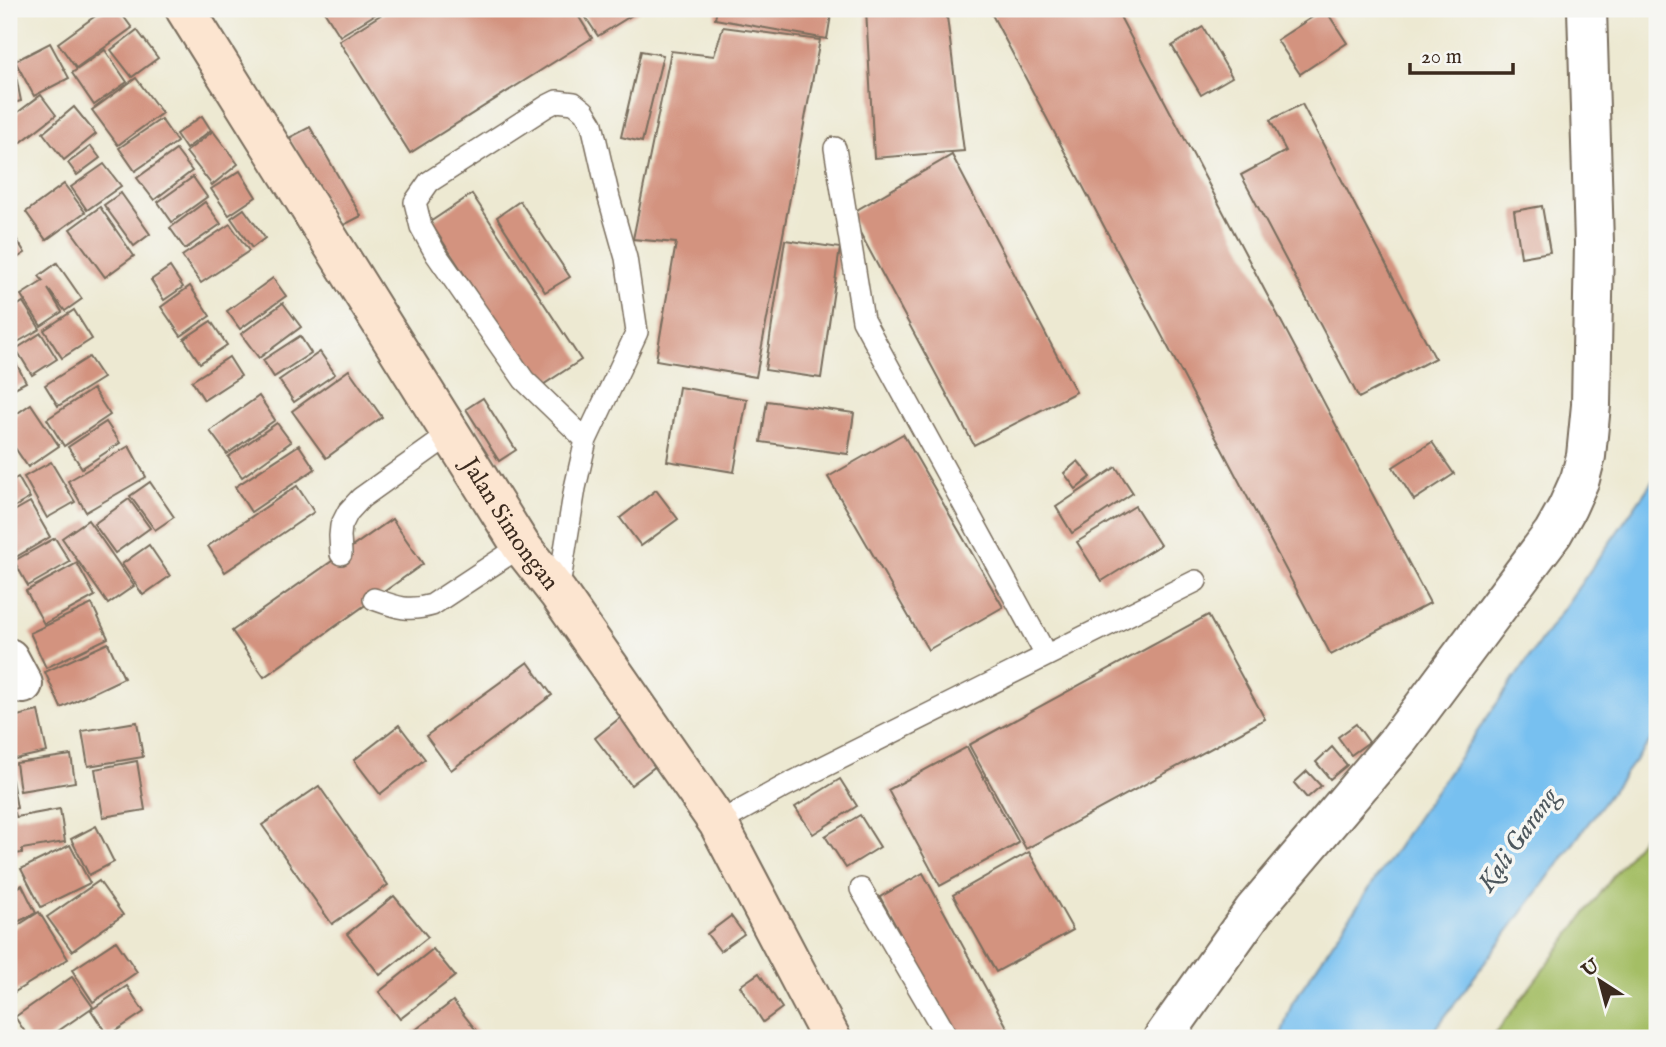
<svg xmlns="http://www.w3.org/2000/svg" width="1666" height="1047" font-family="'IM FELL English',serif">
	<style>
		.green { fill: #a4be65; stroke: #707442; stroke-width: 2 }
		.water { fill: #77c0f0; stroke: #597587; stroke-width: 2 }
		.building { fill: #d3937f }
		.lines { fill: none; stroke-linecap: round; stroke-linejoin: round }
		.lane-casing { stroke: #796d5d; stroke-width: 24 }
		.street-casing { stroke: #796d5d; stroke-width: 42 }
		.secondary-casing { stroke: #796d5d; stroke-width: 42 }
		.lane { stroke: #fff; stroke-width: 21 }
		.street { stroke: #fff; stroke-width: 38 }
		.secondary { stroke: #fce5d0; stroke-width: 38 }
		.labels { text-anchor: middle; dominant-baseline: central; stroke-width: 7; stroke-linejoin: round; paint-order: stroke }
		.street-label { font-size: 24px; fill: #3b2a1e; stroke: #f6f6f2 }
		.water-label { font-size: 26px; font-style: italic; fill: #4d575d; stroke: #f6f6f2 }
	</style>
	<rect width="100%" height="100%" fill="#f6f6f2"/>
	<filter id="ink" filterUnits="userSpaceOnUse"><feTurbulence type="fractalNoise" baseFrequency=".0143" numOctaves="2"/><feDisplacementMap in="SourceGraphic" scale="14" xChannelSelector="R" yChannelSelector="G"/><feConvolveMatrix kernelMatrix="1 2 1 2 8 2 1 2 1" color-interpolation-filters="sRGB"/></filter>
	<filter id="wash" filterUnits="userSpaceOnUse"><feTurbulence type="fractalNoise" baseFrequency=".00686" numOctaves="4" result="noise"/><feDisplacementMap in="SourceGraphic" scale="28" xChannelSelector="R" yChannelSelector="G"/><feGaussianBlur stdDeviation="1.57" result="paint"/><feColorMatrix in="noise" values="0 0 0 0 0 0 0 0 0 0 0 0 0 0 0 0 0 1.4 0 .05"/><feComposite in="paint" operator="in"/></filter>
	<g filter="url(#wash)">
		<rect width="100%" height="100%" fill="#ede9d2"/>
		<!-- green -->
		<path class="green" d="M1657,818V1038H1492Z"/>
		<!-- water -->
		<path class="water" d="M1657,475V733L1630,767L1429,1038H1280L1292,1003L1418,816Z"/>
		<g id="blocks">
			<!-- building -->
			<g class="building">
				<path d="M105,9H118L132,28L76,68L58,43Z"/>
				<path d="M323,9H384L340,36Z"/>
				<path d="M390,9H574L592,38L410,153L339,41Z"/>
				<path d="M580,9H642L598,36Z"/>
				<path d="M717,9H832L827,39L715,19Z"/>
				<path d="M866,9H946L964,151L874,158Z"/>
				<path d="M989,9H1116L1430,603L1331,655Z"/>
				<path d="M1325,9L1347,43L1300,74L1277,40Z"/>
				<path d="M723,27L820,40L756,377L656,360L676,243L633,239L671,51L714,56Z"/>
				<path d="M1203,27L1232,77L1201,95L1172,46Z"/>
				<path d="M137,30L158,58L132,77L111,50Z"/>
				<path d="M50,43L69,78L34,96L15,61Z"/>
				<path d="M105,50L127,82L94,105L72,73Z"/>
				<path d="M641,51L663,55L642,142L621,137Z"/>
				<path d="M13,61L21,101L9,104V62Z"/>
				<path d="M136,78L162,113L118,145L92,110Z"/>
				<path d="M41,95L56,115L20,143L9,128V119Z"/>
				<path d="M1302,104L1435,358L1359,398L1241,175L1286,151L1270,120Z"/>
				<path d="M74,107L96,134L64,160L43,133Z"/>
				<path d="M202,116L211,130L186,149L176,134Z"/>
				<path d="M161,119L177,142L135,171L119,148Z"/>
				<path d="M310,127L361,216L340,227L289,138Z"/>
				<path d="M213,131L238,164L212,185L186,152Z"/>
				<path d="M91,146L100,158L77,175L68,163Z"/>
				<path d="M176,150L192,171L154,200L137,178Z"/>
				<path d="M952,155L1076,392L974,445L850,214Z"/>
				<path d="M104,164L121,186L87,210L71,187Z"/>
				<path d="M240,171L256,197L229,215L211,189Z"/>
				<path d="M193,177L207,197L172,222L158,202Z"/>
				<path d="M64,184L85,212L46,240L26,212Z"/>
				<path d="M121,193L150,234L134,246L104,205Z"/>
				<path d="M472,194L581,360L538,388L430,222Z"/>
				<path d="M520,201L570,277L545,292L497,217Z"/>
				<path d="M205,202L221,224L185,249L170,228Z"/>
				<path d="M1542,206L1550,252L1521,257L1514,211Z"/>
				<path d="M100,207L134,256L105,277L70,229Z"/>
				<path d="M244,209L265,238L252,248L231,218Z"/>
				<path d="M230,224L249,251L201,283L182,256Z"/>
				<path d="M9,227L25,253L9,263Z"/>
				<path d="M785,240L840,248L821,378L765,370Z"/>
				<path d="M57,263L82,299L65,311L48,289L62,312L41,326L21,295L43,281L39,276Z"/>
				<path d="M170,267L183,287L164,300L151,280Z"/>
				<path d="M273,278L286,296L240,329L227,311Z"/>
				<path d="M190,286L210,316L181,336L161,307Z"/>
				<path d="M23,302L40,329L16,343L9,331V311Z"/>
				<path d="M283,303L301,327L259,358L241,334Z"/>
				<path d="M74,310L92,339L62,358L44,330Z"/>
				<path d="M211,321L227,345L200,363L184,339Z"/>
				<path d="M41,333L57,359L32,375L16,349Z"/>
				<path d="M300,336L311,353L274,377L263,360Z"/>
				<path d="M9,350L26,382L9,391Z"/>
				<path d="M320,352L335,374L294,402L279,380Z"/>
				<path d="M89,357L103,378L58,406L45,385Z"/>
				<path d="M229,357L241,376L204,400L192,381Z"/>
				<path d="M349,370L382,417L326,458L292,411Z"/>
				<path d="M679,387L747,399L734,472L667,461Z"/>
				<path d="M93,389L110,415L64,446L47,419Z"/>
				<path d="M259,396L275,420L227,454L210,431Z"/>
				<path d="M483,398L516,450L499,461L466,409Z"/>
				<path d="M767,401L854,413L848,454L761,442Z"/>
				<path d="M31,404L59,446L28,467L9,439V419Z"/>
				<path d="M106,422L120,443L82,468L68,447Z"/>
				<path d="M277,423L291,442L242,477L228,457Z"/>
				<path d="M903,434L1003,607L928,650L828,477Z"/>
				<path d="M1432,442L1454,474L1414,500L1393,467Z"/>
				<path d="M299,445L315,469L251,512L235,487Z"/>
				<path d="M129,446L146,477L86,512L68,481Z"/>
				<path d="M1078,461L1091,477L1076,489L1064,473Z"/>
				<path d="M51,462L75,502L47,518L24,477Z"/>
				<path d="M1116,467L1133,493L1072,533L1056,507Z"/>
				<path d="M18,477L30,498L9,510V482Z"/>
				<path d="M150,482L174,517L155,530L130,496Z"/>
				<path d="M297,486L314,512L225,572L208,546Z"/>
				<path d="M656,490L678,519L641,546L620,518Z"/>
				<path d="M129,499L150,528L115,553L94,524Z"/>
				<path d="M30,502L50,537L9,561V514Z"/>
				<path d="M1135,506L1160,545L1102,581L1077,542Z"/>
				<path d="M392,519L423,564L264,677L232,631Z"/>
				<path d="M88,520L134,586L108,604L62,538Z"/>
				<path d="M55,538L70,562L28,586L14,561Z"/>
				<path d="M149,545L170,576L143,595L122,564Z"/>
				<path d="M77,563L95,596L44,624L26,591Z"/>
				<path d="M92,604L108,638L46,668L30,633Z"/>
				<path d="M1208,615L1265,719L1026,849L969,745Z"/>
				<path d="M108,643L124,678L61,708L45,672Z"/>
				<path d="M528,662L552,695L451,770L426,736Z"/>
				<path d="M38,711L47,752L15,759L9,732V718Z"/>
				<path d="M621,717L657,765L631,785L595,738Z"/>
				<path d="M137,722L143,757L88,766L82,731Z"/>
				<path d="M1356,724L1369,742L1351,755L1338,737Z"/>
				<path d="M399,725L425,759L380,794L354,760Z"/>
				<path d="M967,747L1019,843L940,886L888,790Z"/>
				<path d="M1332,747L1347,765L1330,779L1316,762Z"/>
				<path d="M71,755L75,782L20,791L16,763Z"/>
				<path d="M137,761L145,810L103,817L95,769Z"/>
				<path d="M1307,771L1321,786L1307,798L1294,783Z"/>
				<path d="M840,779L857,806L813,834L795,807Z"/>
				<path d="M12,780L17,808L9,810V781Z"/>
				<path d="M319,786L388,885L332,924L262,825Z"/>
				<path d="M60,809L65,842L22,849V853L9,855V814L15,813L16,817Z"/>
				<path d="M860,815L880,847L846,868L825,836Z"/>
				<path d="M96,826L114,862L89,875L71,839Z"/>
				<path d="M70,845L90,883L41,907L21,869Z"/>
				<path d="M1029,852L1073,930L996,972L953,895Z"/>
				<path d="M923,873L1013,1038H957L880,897Z"/>
				<path d="M99,881L123,915L72,951L47,917Z"/>
				<path d="M22,885L36,913L9,926V892Z"/>
				<path d="M394,896L428,937L380,975L347,934Z"/>
				<path d="M39,912L68,959L13,993L9,986V931Z"/>
				<path d="M731,916L744,934L720,951L707,934Z"/>
				<path d="M116,941L137,972L93,1002L72,970Z"/>
				<path d="M433,949L455,976L400,1019L379,992Z"/>
				<path d="M759,973L782,1008L763,1022L740,986Z"/>
				<path d="M72,977L93,1007L48,1038H29L15,1017Z"/>
				<path d="M127,986L144,1012L108,1036L91,1010Z"/>
				<path d="M453,1001L482,1038H405Z"/>
			</g>
		</g>
	</g>
	<g filter="url(#ink)">
		<use href="#blocks" fill-opacity="0" stroke="#796d5d" stroke-width="2"/>
		<g class="lines">
			<!-- lane casing -->
			<g class="lane-casing">
				<g id="lane">
					<path d="M835,148L863,320L1046,655"/>
					<path d="M341,554L340,536L341,526L348,512L361,498L452,433"/>
					<path d="M558,593L575,488L586,440L637,332L626,258L609,198L592,124L584,111L574,103L557,101L547,106L429,182L415,202L421,227L436,254L524,380L586,440"/>
					<path d="M374,599C396,607 408,612 432,605L521,546"/>
					<path d="M718,823L785,786L1196,581"/>
					<path d="M861,889L948,1038"/>
				</g>
			</g>
			<!-- street casing -->
			<g class="street-casing">
				<g id="street">
					<path d="M9,658L23,684"/>
					<path d="M1163,1038L1254,910L1399,739L1553,533L1567,508L1580,479L1586,456L1591,405L1594,243L1587,9"/>
				</g>
			</g>
			<!-- secondary casing -->
			<g class="secondary-casing">
				<g id="secondary">
					<path id="s1" d="M185,9L521,546L558,593L718,823L831,1038"/>
				</g>
			</g>
			<!-- lane -->
			<use href="#lane" class="lane"/>
			<!-- street -->
			<use href="#street" class="street"/>
			<!-- secondary -->
			<use href="#secondary" class="secondary"/>
		</g>
	</g>
	<g class="labels">
		<!-- street labels -->
		<g class="street-label">
			<text stroke="none"><textPath href="#s1" startOffset="609">Jalan Simongan</textPath></text>
		</g>
		<!-- water labels -->
		<g class="water-label">
			<text transform="translate(1518 840) rotate(-55)">Kali Garang</text>
		</g>
	</g>
	<!-- margin -->
	<rect width="1666" height="1047" fill="none" stroke="#f6f6f2" stroke-width="35"/>
	<!-- north arrow -->
	<g transform="translate(1600 981) rotate(324)" stroke="#f6f6f2" stroke-width="5" paint-order="stroke">
	<path d="M0-5L12 26L0 18L-12 26Z" fill="#3b2a1e"/>
	<text y="-10" font-size="19" font-weight="bold" text-anchor="middle" fill="#3b2a1e">U</text>
	</g>
	<!-- scale -->
	<path d="M1410 63v10h103v-10" fill="none" stroke="#3b2a1e" stroke-width="3.5"/>
	<text x="1421" y="63" font-size="21" fill="#3b2a1e" stroke="#f6f6f2" stroke-width="5" paint-order="stroke">20 m</text>
</svg>
